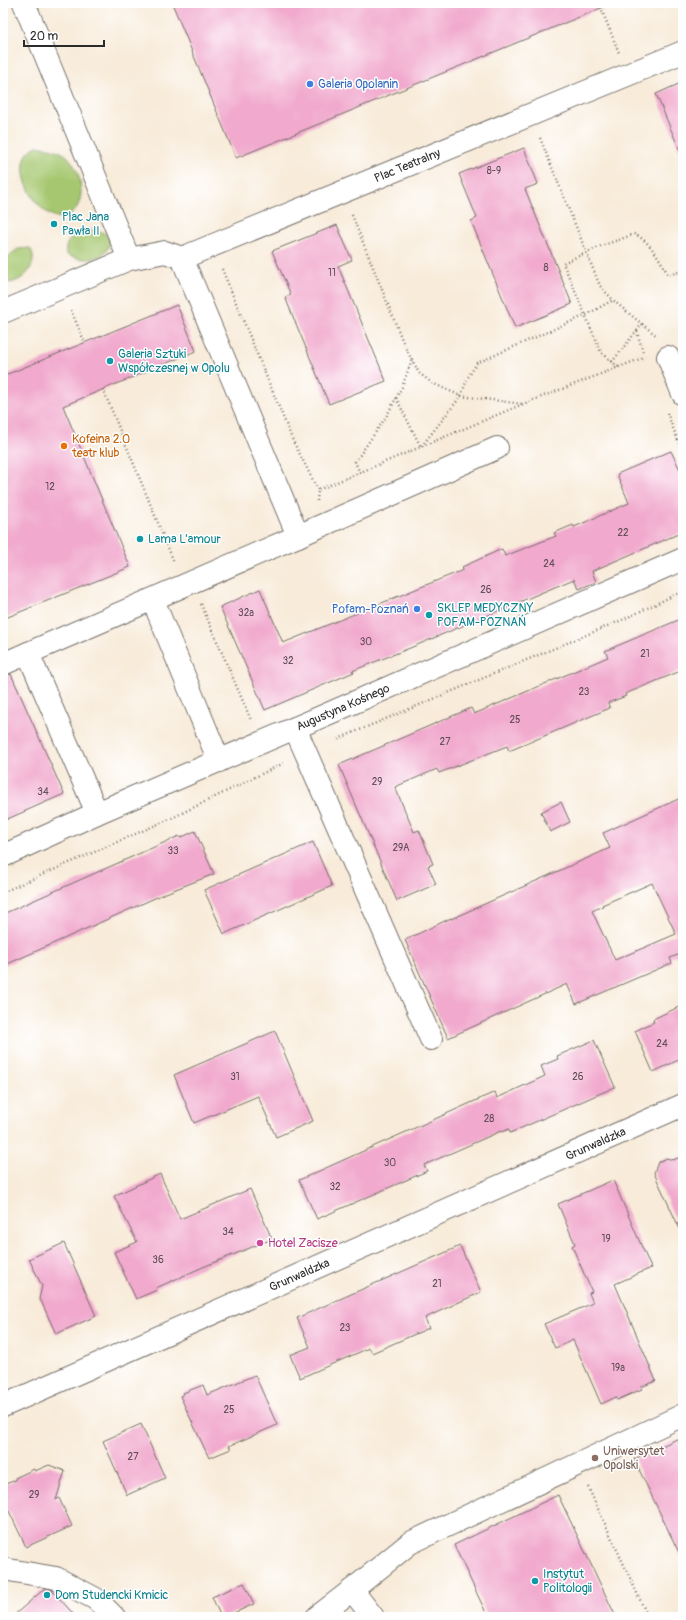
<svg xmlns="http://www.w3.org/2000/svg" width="686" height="1620" font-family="Pangolin,sans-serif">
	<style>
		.green { fill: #a6c770; stroke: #68794e }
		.building { fill: #f1a9cd; fill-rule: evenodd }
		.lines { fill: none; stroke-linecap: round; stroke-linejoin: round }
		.minor-casing { stroke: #736e68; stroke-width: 24 }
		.path { stroke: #736e68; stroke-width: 2.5; stroke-dasharray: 1 3; stroke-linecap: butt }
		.minor { stroke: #fff; stroke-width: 22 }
		.shop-dot { fill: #3f7fe0; stroke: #fff; stroke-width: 1.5 }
		.culture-dot { fill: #0f9aa8; stroke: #fff; stroke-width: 1.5 }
		.food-dot { fill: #e8710a; stroke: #fff; stroke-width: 1.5 }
		.hotel-dot { fill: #d1479c; stroke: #fff; stroke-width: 1.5 }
		.education-dot { fill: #8d6e63; stroke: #fff; stroke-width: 1.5 }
		.labels { text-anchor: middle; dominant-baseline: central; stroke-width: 3; stroke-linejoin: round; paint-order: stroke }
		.number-label { font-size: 10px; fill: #5c4a54 }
		.shop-label { font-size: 12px; fill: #366cbe; stroke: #fff; text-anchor: start }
		.street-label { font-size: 12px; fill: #2b2b2b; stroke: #fff }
		.culture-label { font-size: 12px; fill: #0d838f; stroke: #fff; text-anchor: start }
		.food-label { font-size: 12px; fill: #c56008; stroke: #fff; text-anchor: start }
		.hotel-label { font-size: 12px; fill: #b23c85; stroke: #fff; text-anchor: start }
		.education-label { font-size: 12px; fill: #785e54; stroke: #fff; text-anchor: start }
	</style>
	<rect width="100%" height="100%" fill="#fff"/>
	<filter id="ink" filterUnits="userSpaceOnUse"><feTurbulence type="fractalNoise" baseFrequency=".025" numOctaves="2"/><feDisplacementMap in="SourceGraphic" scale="8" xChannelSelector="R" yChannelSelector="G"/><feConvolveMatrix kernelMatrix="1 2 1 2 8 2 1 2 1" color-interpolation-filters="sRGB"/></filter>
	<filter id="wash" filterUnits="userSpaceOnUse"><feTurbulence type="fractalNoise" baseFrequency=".012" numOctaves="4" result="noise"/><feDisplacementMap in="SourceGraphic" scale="16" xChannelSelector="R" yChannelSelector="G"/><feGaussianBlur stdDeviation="0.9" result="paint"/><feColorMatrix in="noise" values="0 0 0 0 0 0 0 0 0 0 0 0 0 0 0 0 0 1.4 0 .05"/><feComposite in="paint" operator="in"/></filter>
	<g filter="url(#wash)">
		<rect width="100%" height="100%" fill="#f8ebd9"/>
		<!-- green -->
		<g class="green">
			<path d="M37,146C48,148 60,149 68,157C80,170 87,197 74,211C48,240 0,162 37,146Z"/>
			<path d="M85,230C90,230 94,230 98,231C124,236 103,272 66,254C64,240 74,236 85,230Z"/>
			<path d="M30,248C41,264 21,287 3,282V260L18,249Z"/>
		</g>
		<g id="blocks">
			<!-- building -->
			<g class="building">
				<path d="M172,3H611V4L236,158Z"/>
				<path d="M683,82V158L656,94Z"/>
				<path d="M524,148L538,184L525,189L572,304L515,328L471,221L477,218L459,174Z"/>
				<path d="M337,225L352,260L338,266L386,381L329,404L285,297L291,295L272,251Z"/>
				<path d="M177,305L196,351L63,406L130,567L3,619V376Z"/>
				<path d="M671,451L683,476V532L592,571L596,582L579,589L574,579L410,648L352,671L354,672L265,710L220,607L260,589L283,643L463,570L462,567L502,549L505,556L556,536L554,533L573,525L574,527L629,503L617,474Z"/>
				<path d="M683,618V670L625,694L626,696L608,703L610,708L509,751L507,746L439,773L437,769L395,787L414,832L419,830L433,864L428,866L436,884L397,901L339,765L471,708L474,714L608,657L605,651Z"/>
				<path d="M11,674L64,794L3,821V676Z"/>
				<path d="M683,797V953L670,958L672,963L576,1004L567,984L448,1038L405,940L451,918V919L610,848L603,833ZM652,883L676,934L615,960L592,911L603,906L602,905Z"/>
				<path d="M561,802L570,822L550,832L541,812Z"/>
				<path d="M195,831L214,874L166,893L3,966V914L179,836L180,838Z"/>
				<path d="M313,842L332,886L224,934L204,890Z"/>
				<path d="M683,1005V1058L653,1072L635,1031L654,1022L653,1019Z"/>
				<path d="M275,1031L313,1121L276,1137L258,1096L194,1123L174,1075Z"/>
				<path d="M594,1040L615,1087L510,1133L509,1129L502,1132L501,1131L424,1165L427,1171L317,1219L299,1180L495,1092L497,1098L545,1076L541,1066L558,1059L557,1056Z"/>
				<path d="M683,1156V1236L654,1173L658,1162L667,1158L673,1160Z"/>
				<path d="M160,1174L180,1219L250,1189L272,1239L203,1267L156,1288L157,1290L136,1299L114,1252L137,1242L114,1196Z"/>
				<path d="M613,1180L651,1268L615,1284L656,1381L641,1387L642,1389L624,1397L617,1400L616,1397L601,1404L573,1340L555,1348L544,1324L593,1303L589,1293L592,1292L572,1246L575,1244L558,1204Z"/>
				<path d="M64,1243L96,1316L56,1334L42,1303L39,1299L42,1286L29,1259Z"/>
				<path d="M460,1246L481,1292L425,1318L429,1328L372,1353L369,1348L300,1378L290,1355L310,1347L297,1318Z"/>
				<path d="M255,1375L277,1425L229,1446L231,1449L209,1458L180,1396L184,1394L183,1393L203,1385L207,1395Z"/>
				<path d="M141,1424L165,1478L127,1495L103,1441Z"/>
				<path d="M677,1439L683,1452V1561L634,1459Z"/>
				<path d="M49,1465L65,1471L56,1500L59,1498L72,1526L26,1547L9,1511L3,1513V1485L16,1480L15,1478L34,1469L35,1471Z"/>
				<path d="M558,1495L616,1617H488L454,1545Z"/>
				<path d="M244,1583L254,1604L225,1617H221L212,1597Z"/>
				<path d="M44,1589L52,1590L76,1617H12Z"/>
			</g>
		</g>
	</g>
	<g filter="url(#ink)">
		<use href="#blocks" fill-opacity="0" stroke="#736e68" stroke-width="1"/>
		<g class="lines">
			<!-- minor casing -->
			<g class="minor-casing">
				<g id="minor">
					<path d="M24,3L129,259"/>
					<path id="s1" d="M3,312L129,259L165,252L182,258L683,52"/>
					<path d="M668,357L683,394"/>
					<path d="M298,536L497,448"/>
					<path d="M153,600L219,761"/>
					<path d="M28,653L97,813"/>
					<path d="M3,664L298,536L182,258"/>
					<path d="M295,728L431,1039"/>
					<path id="s2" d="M3,856L97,813L323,716L683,559"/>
					<path id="s3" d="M3,1406L683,1105"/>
					<path d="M3,1569L56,1578L96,1599L114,1617"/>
					<path d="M352,1590L410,1543L683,1415"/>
					<path d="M317,1617L352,1590L373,1617"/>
				</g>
			</g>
			<!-- path -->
			<g class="path">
				<path d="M599,3L619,53"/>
				<path d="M540,138L600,286L615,302L642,324L612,362"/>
				<path d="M352,215L405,347L419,373L432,383L461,396L523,404"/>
				<path d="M222,269L293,441L318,490"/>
				<path d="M71,310L85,343"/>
				<path d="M642,324L657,336"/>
				<path d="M637,331L643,353"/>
				<path d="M618,367L601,352L563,263L601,246L635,234C651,243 660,259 668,275L683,271"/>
				<path d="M103,389L174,562"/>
				<path d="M396,398L421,447L461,396L467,379L477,363L586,315L613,300"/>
				<path d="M667,413L683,453"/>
				<path d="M360,473L355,462L386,417L402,387L412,360"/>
				<path d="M317,501L318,490L523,404L645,357"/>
				<path d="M201,604L251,720"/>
				<path d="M338,739L622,620L683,591"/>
				<path d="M3,892L172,818L284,763"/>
				<path d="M588,1487L648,1617"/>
			</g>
			<!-- minor -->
			<use href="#minor" class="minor"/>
		</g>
	</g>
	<!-- markers -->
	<g class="shop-dot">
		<circle cx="310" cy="84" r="4"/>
		<circle cx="417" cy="609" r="4"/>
	</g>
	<g class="culture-dot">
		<circle cx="54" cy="224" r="4"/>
		<circle cx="110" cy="361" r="4"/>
		<circle cx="140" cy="539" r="4"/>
		<circle cx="429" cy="615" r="4"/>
		<circle cx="535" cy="1581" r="4"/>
		<circle cx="47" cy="1595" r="4"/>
	</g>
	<circle class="food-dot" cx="64" cy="446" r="4"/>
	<circle class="hotel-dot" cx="260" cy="1243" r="4"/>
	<circle class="education-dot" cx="595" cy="1458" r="4"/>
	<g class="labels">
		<!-- number labels -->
		<g class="number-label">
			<text x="494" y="171">8-9</text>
			<text x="546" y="268">8</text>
			<text x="332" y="273">11</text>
			<text x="50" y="487">12</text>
			<text x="623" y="533">22</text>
			<text x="549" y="564">24</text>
			<text x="486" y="590">26</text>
			<text x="246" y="613">32a</text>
			<text x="366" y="642">30</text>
			<text x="645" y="654">21</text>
			<text x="288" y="661">32</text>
			<text x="584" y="692">23</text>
			<text x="515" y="720">25</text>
			<text x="445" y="742">27</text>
			<text x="377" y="782">29</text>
			<text x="43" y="792">34</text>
			<text x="401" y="848">29A</text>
			<text x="173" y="851">33</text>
			<text x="662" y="1044">24</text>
			<text x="235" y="1077">31</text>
			<text x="578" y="1077">26</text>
			<text x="489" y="1119">28</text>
			<text x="390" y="1163">30</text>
			<text x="335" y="1187">32</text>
			<text x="228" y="1232">34</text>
			<text x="606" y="1239">19</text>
			<text x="158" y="1260">36</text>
			<text x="437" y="1284">21</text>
			<text x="345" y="1328">23</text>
			<text x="618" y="1368">19a</text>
			<text x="229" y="1410">25</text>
			<text x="133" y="1457">27</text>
			<text x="34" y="1495">29</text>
		</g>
		<!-- shop labels -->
		<g class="shop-label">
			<text x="318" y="84">Galeria Opolanin</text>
			<text x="409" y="609" text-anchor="end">Pofam-Poznań</text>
		</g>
		<!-- street labels -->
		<g class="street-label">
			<text stroke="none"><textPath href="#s1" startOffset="435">Plac Teatralny</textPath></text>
			<text stroke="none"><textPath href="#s2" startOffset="371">Augustyna Kośnego</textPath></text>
			<text stroke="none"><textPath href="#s3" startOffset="648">Grunwaldzka</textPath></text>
			<text stroke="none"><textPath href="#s3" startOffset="324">Grunwaldzka</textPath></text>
		</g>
		<!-- culture labels -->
		<g class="culture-label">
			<text x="62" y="217">Plac Jana<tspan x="62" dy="14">Pawła II</tspan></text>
			<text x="118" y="354">Galeria Sztuki<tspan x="118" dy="14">Współczesnej w Opolu</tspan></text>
			<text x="148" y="539">Lama L’amour</text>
			<text x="437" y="608">SKLEP MEDYCZNY<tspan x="437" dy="14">POFAM-POZNAŃ</tspan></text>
			<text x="543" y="1574">Instytut<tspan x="543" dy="14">Politologii</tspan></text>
			<text x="55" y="1595">Dom Studencki Kmicic</text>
		</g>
		<!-- food labels -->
		<g class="food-label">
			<text x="72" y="439">Kofeina 2.0<tspan x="72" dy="14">teatr klub</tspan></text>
		</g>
		<!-- hotel labels -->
		<g class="hotel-label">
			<text x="268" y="1243">Hotel Zacisze</text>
		</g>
		<!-- education labels -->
		<g class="education-label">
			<text x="603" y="1451">Uniwersytet<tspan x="603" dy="14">Opolski</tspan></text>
		</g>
	</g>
	<!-- margin -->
	<rect width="686" height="1620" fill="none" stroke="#fff" stroke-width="16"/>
	<!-- scale -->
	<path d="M24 40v6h80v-6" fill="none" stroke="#2b2b2b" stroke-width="2"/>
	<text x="30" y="40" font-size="12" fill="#2b2b2b" stroke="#ffffff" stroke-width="3" paint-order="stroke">20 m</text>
</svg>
